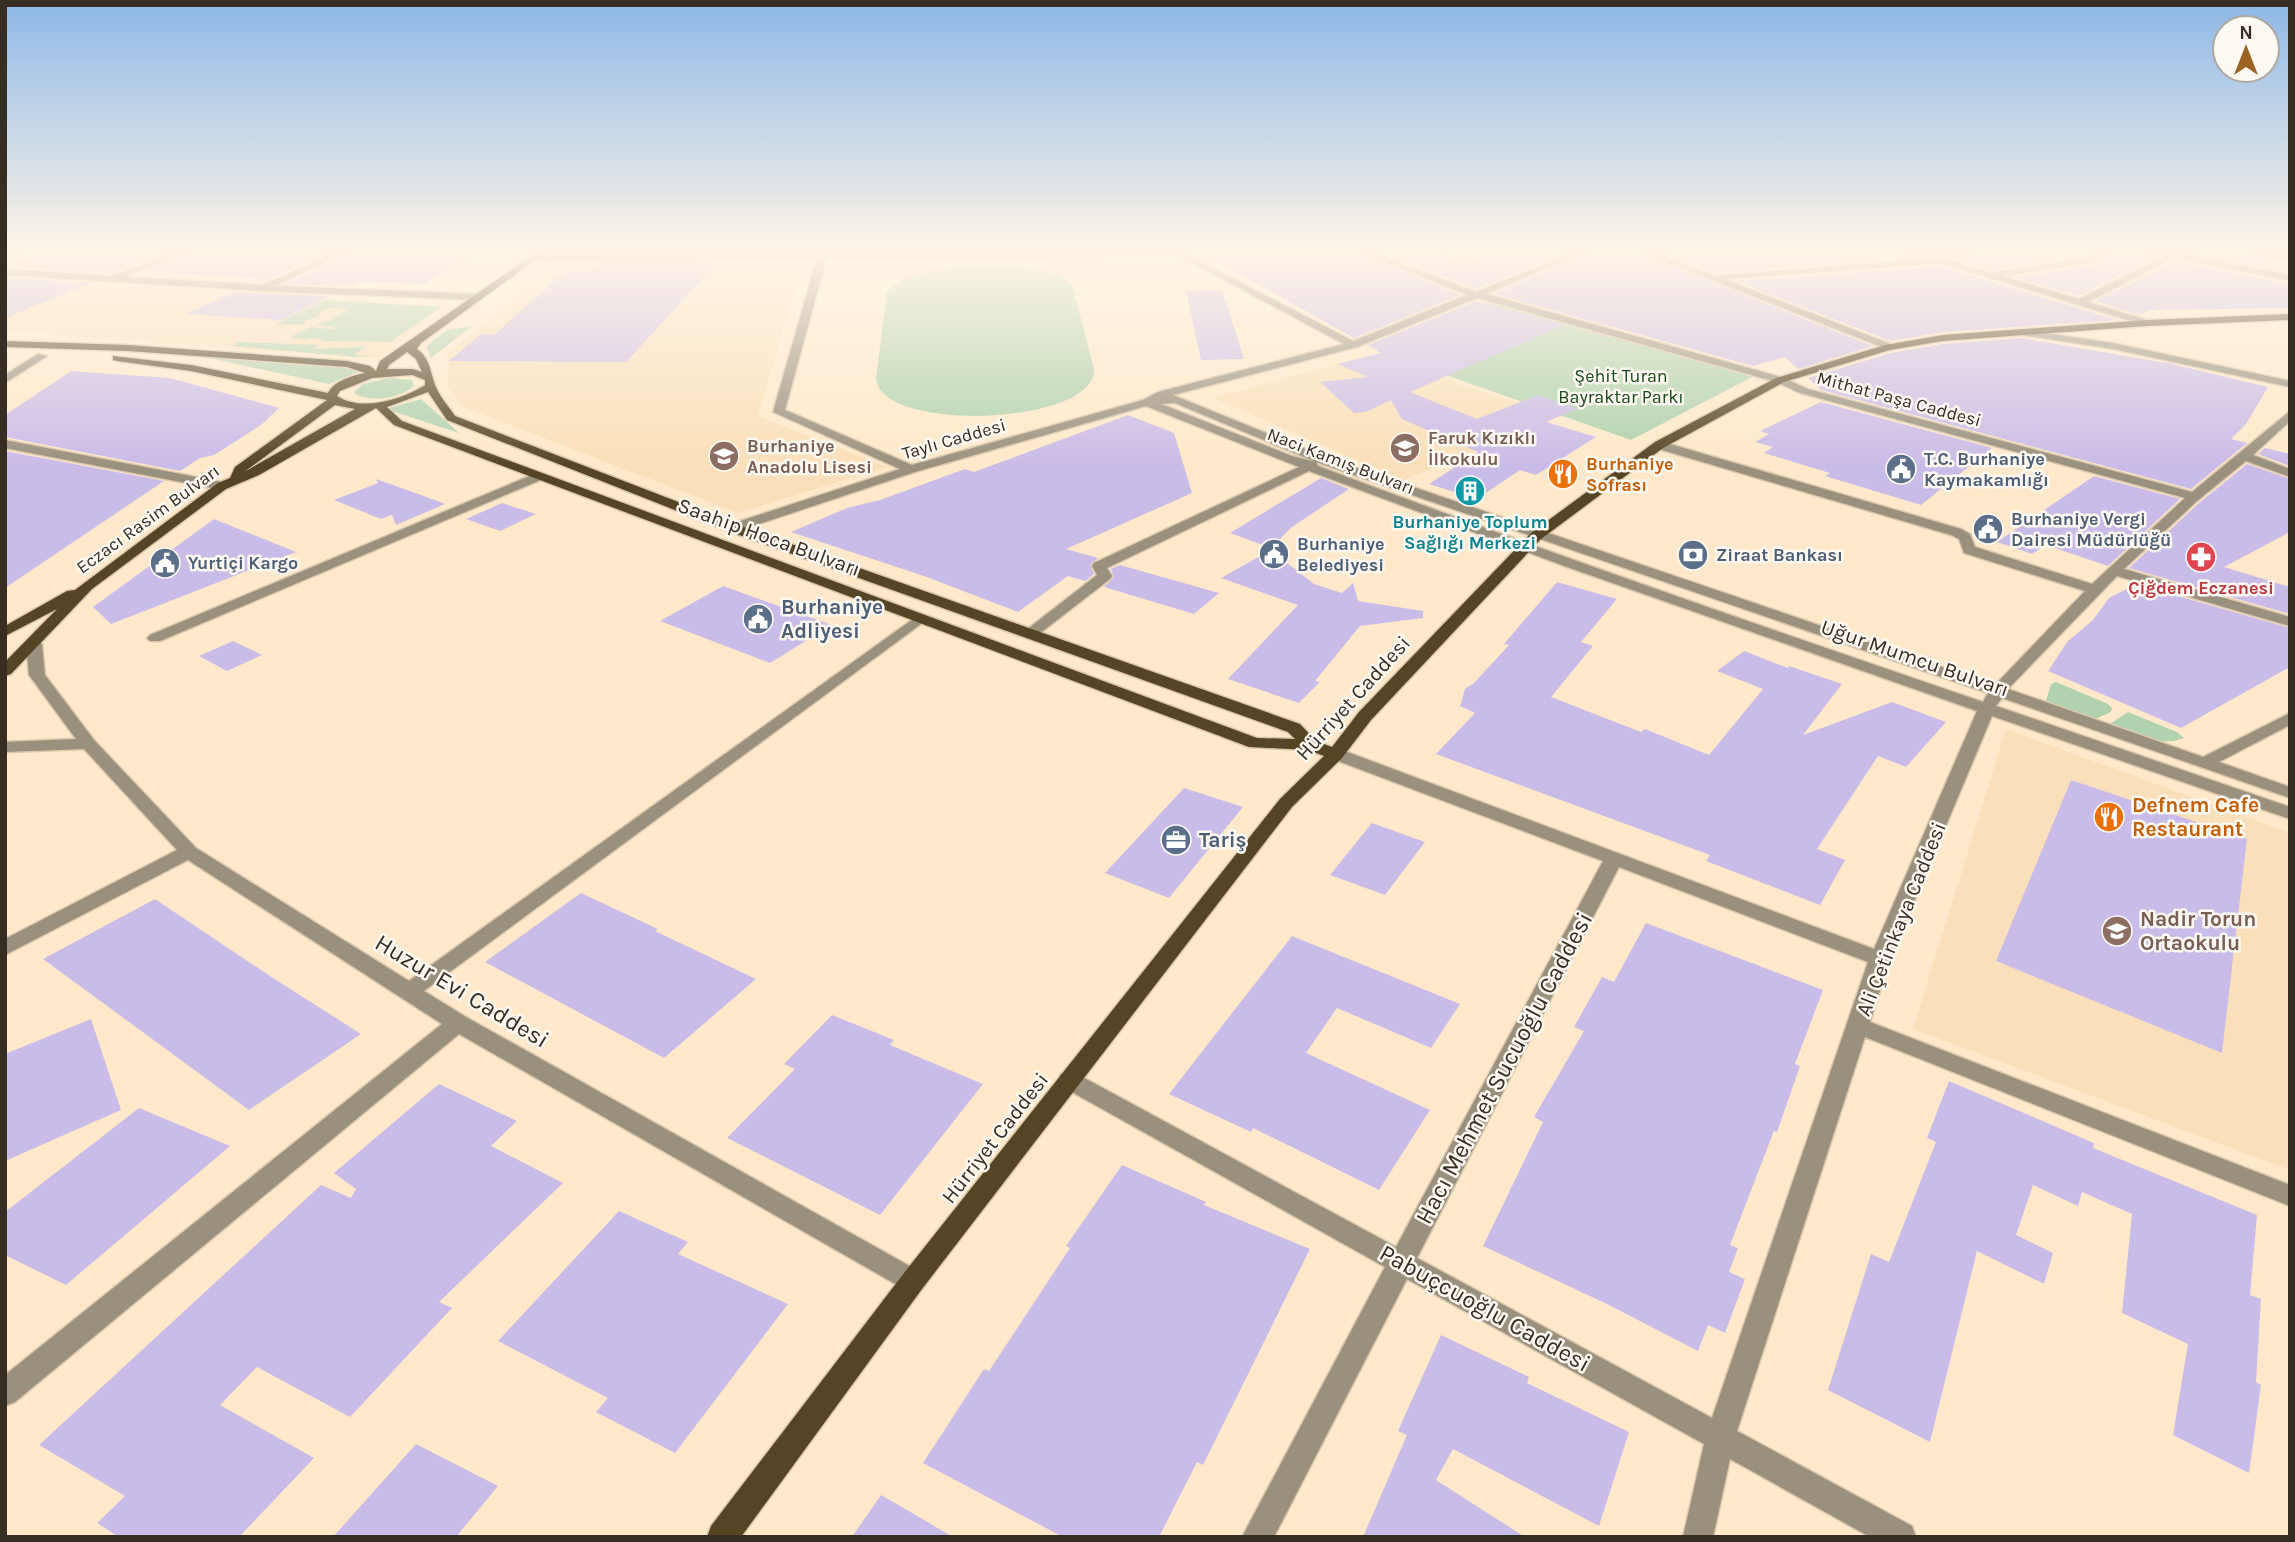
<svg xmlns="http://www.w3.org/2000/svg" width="2295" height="1542" font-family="Karla,sans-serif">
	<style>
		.built { fill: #fae0ba }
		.green { fill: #b0d2ae }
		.building { fill: #cabce8 }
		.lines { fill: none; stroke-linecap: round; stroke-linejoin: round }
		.minor-casing { stroke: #dbc7ac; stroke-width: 3 }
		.major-casing { stroke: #dbc7ac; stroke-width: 3 }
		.minor { fill: #99907e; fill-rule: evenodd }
		.major { fill: #554524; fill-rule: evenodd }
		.labels { text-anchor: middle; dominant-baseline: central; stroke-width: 5; stroke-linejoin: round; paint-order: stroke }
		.far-park-label { font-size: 18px; fill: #174818; stroke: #fef9f3 }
		.far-street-label { font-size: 18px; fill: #362e22; stroke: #fef9f3 }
		.far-education-label { font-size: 18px; font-weight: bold; fill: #785e54; stroke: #fef9f3; text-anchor: start }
		.far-service-label { font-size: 18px; font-weight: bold; fill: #4e5e75; stroke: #fef9f3; text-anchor: start }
		.far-food-label { font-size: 18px; font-weight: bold; fill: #c56008; stroke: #fef9f3; text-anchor: start }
		.far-culture-label { font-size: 18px; font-weight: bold; fill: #0d838f; stroke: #fef9f3 }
		.far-health-label { font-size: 18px; font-weight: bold; fill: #be3a42; stroke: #fef9f3 }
		.street-label { font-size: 21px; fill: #362e22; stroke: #fef9f3 }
		.service-label { font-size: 21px; font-weight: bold; fill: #4e5e75; stroke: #fef9f3; text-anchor: start }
		.food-label { font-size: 21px; font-weight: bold; fill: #c56008; stroke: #fef9f3; text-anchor: start }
		.education-label { font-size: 21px; font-weight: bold; fill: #785e54; stroke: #fef9f3; text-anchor: start }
		.near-street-label { font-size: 24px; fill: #362e22; stroke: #fef9f3 }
	</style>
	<rect width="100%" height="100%" fill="#ffe9ca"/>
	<!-- built -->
	<g class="built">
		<path d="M561,262H807L783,329L758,416L887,467L738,513L461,406L448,384L449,361L444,356Z"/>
		<path d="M5,277L443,306L379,358H357L5,331Z"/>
		<path d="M1366,356L1519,403L1559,416L1403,480L1213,398Z"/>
		<path d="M2006,729L2290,833V1170L1913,1029Z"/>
	</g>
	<!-- green -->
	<g class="green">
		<path d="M973,266C1005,265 1046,264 1072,285L1094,369C1097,425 879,434 876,378L887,292C908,270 945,268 973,266Z"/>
		<path d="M324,300L441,307L390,342L320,341L324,339L312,338L306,340L291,337L310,327L333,329L335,327L315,325L335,319L329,318L338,316L349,310L329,308L317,315L321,316L303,321L306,323L301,325L276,324Z"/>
		<path d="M1495,301L1756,375L1631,440L1377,351Z"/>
		<path d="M472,326L431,358L426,346L447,330Z"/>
		<path d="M238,342L319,345L313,349L365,347L354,355L373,356L356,357L232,346Z"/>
		<path d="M154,353L304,363L363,370L329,384L214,359Z"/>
		<path d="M389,378L412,380L414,386C399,398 373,403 355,394V391L363,384Z"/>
		<path d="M421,399L459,433L386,409Z"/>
		<path d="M2056,682L2108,704L2112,708L2111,712L2093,720L2046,701L2051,684Z"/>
		<path d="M2128,712L2177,732L2184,738C2158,748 2133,734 2108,725Z"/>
	</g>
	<!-- building -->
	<g class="building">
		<path d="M53,250H175L112,273L5,266Z"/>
		<path d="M197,250H334L262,282H257L264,279L147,271Z"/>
		<path d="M353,250H480L423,284L360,281L350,286L286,284Z"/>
		<path d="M614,250H729L612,252Z"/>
		<path d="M1196,250H1353L1460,295L1354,338Z"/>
		<path d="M1374,250H1428L1464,263L1506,250H1573L1476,289Z"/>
		<path d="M1592,250H1633L1872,346L1798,369L1785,357L1753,366L1494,294Z"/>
		<path d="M1654,250H1901L1916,257L1715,273Z"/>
		<path d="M1983,250H2098L2085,255L1993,270L1959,260Z"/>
		<path d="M2117,250H2138L2157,257L2079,296L2014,277L2088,266Z"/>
		<path d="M2176,250H2243L2247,255L2276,261L2262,267Z"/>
		<path d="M2174,261L2290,284V308L2150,310L2139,315L2095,301Z"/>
		<path d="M718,262L626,362L449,361L481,334L494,335L564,272L593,271L601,263Z"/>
		<path d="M1941,266L2117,320L1943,332L1891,341L1736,281Z"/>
		<path d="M5,278L91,283L5,318Z"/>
		<path d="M1222,290L1244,359L1201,360L1186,291Z"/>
		<path d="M235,292L264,294L329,296L281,320L185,314Z"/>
		<path d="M1477,301L1564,325L1410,392L1477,419L1538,395L1577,409L1546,422L1596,437L1536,475L1520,470L1477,499L1429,484L1478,452L1402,419L1391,400L1366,412L1354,413L1320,382L1368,377L1338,364L1381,353L1368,345Z"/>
		<path d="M2022,338L2172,364L2268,387L2246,424L2231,439L2247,443L2191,489L1821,390L1808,378L1891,353L1943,344Z"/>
		<path d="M71,371L170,378L279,408L261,425L214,455L200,458L180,471L5,437V415Z"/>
		<path d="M1821,402L1992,448L1921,505L1825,476L1830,473L1764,453L1773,447L1755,442L1769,434L1760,431Z"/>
		<path d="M1128,415L1174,433L1192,493L1066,549L1098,558L1090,565L1094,574L1085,581L1068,576L1018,612L924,576L791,532L847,508L880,500L965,469L974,472Z"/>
		<path d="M2265,448L2290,454V466L2258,454Z"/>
		<path d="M5,451L164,481L5,588Z"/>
		<path d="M2247,464L2290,479V532L2224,567L2290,587V614L2129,568L2199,503Z"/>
		<path d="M2094,476L2180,499L2108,566L2046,545L2032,554L1997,542Z"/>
		<path d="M1321,478L1349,489L1292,527L1271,548L1230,533Z"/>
		<path d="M376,479L421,495L445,504L396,525L392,515L381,519L334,500L378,483Z"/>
		<path d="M502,503L536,514L500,531L466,519Z"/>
		<path d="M214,519L296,552L111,624L93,607Z"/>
		<path d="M1280,545L1287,563L1314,584L1342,593L1353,583L1358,601L1423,611V618L1360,626L1315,681L1320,682L1299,703L1228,679L1298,605L1221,578Z"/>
		<path d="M1120,565L1219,593L1194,614L1104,587L1114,577L1111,569Z"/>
		<path d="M1557,582L1617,599L1581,642L1593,646L1551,697L1641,732L1645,729L1709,755L1763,689L1717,671L1744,651L1788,668L1789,666L1842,684L1803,735L1892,702L1946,722L1906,767L1878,756L1817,849L1845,860L1820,905L1706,861L1710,855L1436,754L1475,713L1460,706L1465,689L1474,683L1509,645L1504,644Z"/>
		<path d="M2136,584L2290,628V667L2181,728L2048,671L2068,641L2092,621L2109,598Z"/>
		<path d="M723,586L832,625L770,663L660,621Z"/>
		<path d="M233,641L262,655L227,671L199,656Z"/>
		<path d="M2071,780L2247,839L2222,1053L1996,961Z"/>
		<path d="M1184,788L1243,807L1169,898L1105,873Z"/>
		<path d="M1372,823L1425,842L1385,895L1330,875Z"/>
		<path d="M581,893L658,929L655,931L756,979L664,1058L485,962Z"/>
		<path d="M155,899L270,976L361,1034L249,1110L43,959Z"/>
		<path d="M1646,923L1823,990L1795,1064L1800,1066L1777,1132L1774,1131L1730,1245L1738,1248L1729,1272L1745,1279L1725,1333L1708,1325L1698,1351L1607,1304L1483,1246L1543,1122L1534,1117L1584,1031L1574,1027L1602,977L1614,982Z"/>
		<path d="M1292,936L1460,1004L1431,1048L1337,1008L1306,1053L1430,1110L1379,1190L1253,1128L1251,1132L1169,1094Z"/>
		<path d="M832,1015L894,1040L890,1045L983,1084L880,1215L727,1138L795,1069L784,1064Z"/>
		<path d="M91,1019L121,1110L5,1161V1054Z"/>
		<path d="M1949,1081L2094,1143L2093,1148L2257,1215L2250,1295L2261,1299L2256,1382L2261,1385L2249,1473L2173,1435L2188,1344L2122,1313L2132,1214L2082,1192L2078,1206L2033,1185L2016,1235L2053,1253L2044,1284L1977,1251L1930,1442L1828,1390L1871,1254L1889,1262L1936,1142L1927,1138Z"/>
		<path d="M439,1084L517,1121L491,1146L563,1183L439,1302L452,1308L350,1417L257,1367L220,1405L314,1458L239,1537H119L97,1523L125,1496L39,1445L321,1185L351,1198L356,1189L334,1173Z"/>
		<path d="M139,1108L230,1146L66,1285L5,1255V1212Z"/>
		<path d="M1122,1165L1206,1202L1204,1205L1310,1249L1203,1465L1197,1462L1159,1537H1063L923,1463L984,1369L989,1371L1070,1248L1066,1246Z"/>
		<path d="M619,1211L688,1242L678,1254L788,1304L675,1453L596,1412L608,1398L498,1341Z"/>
		<path d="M1441,1335L1529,1377L1527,1383L1629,1432L1599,1526L1453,1449L1436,1480L1525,1537H1363L1407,1435L1398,1431Z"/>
		<path d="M416,1444L498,1486L456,1537H333Z"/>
		<path d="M881,1495L907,1510L953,1537H852Z"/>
	</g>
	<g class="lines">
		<!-- minor casing -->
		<g class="minor-casing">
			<g id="minor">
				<path d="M22,250L21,252L5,257V251Z"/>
				<path d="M182,250H194L125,277L263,285L340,250H351L275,286L479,294L484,297L479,300L264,291L5,275V269L112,276Z"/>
				<path d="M820,250H828L827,254L1165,250L1161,253L1003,259H826L785,410L912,465L1143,400L1158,392L1344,344L1168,250H1178L1353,341L1467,295L1356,250H1367L1476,292L1579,250H1590L1486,294L1784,378L1808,389L2192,492L2290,411V421L2253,455L2290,469V477L2246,461L2197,501L2124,569L2290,617V626L2117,576L2008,689L2203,757L2290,713V725L2219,762L2290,787V798L2002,698L1996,706L2290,807V819L1992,716L1890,959L1870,1022L2290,1185V1206L1865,1037L1737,1431L1912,1526L1916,1537H1870L1730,1459L1713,1537H1683L1704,1444L1407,1279L1274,1537H1242L1385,1267L1061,1086L1058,1080L1061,1074L1069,1071L1077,1074L1396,1247L1603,861L1330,758L1327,754L1330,750H1342L1874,949L1977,711L1567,567L1309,471L1107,568L1112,576L1110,579L1035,637H1025L1022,634L1025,631L1097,575L1092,566L1094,563L1299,467L1146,406L915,472L738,531H728V525L900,469L773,412L817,259L533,261L529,258L533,255L819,254ZM1477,298L1776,382L1800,393L2185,498L2092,584L1975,547L1970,534L1961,529L1663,442H1655V448L1951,535L1959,539L1964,553L2085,591L1995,685L1325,457L1173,395L1357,347ZM1175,403L1316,462L1292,456L1161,404ZM1316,462L1988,693L1983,702C1760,626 1538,549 1318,466ZM1619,867L1868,962L1712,1418L1417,1258Z"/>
				<path d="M1636,250H1647L1715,276L1928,259L1904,250C1917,250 1927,255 1939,257C1952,258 1967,250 1980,250L1950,260L1993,273L2086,258L2104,250H2115L2088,263L2002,276L2079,299L2164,256L2141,250L2174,252L2290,275V281L2174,258L2088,302L2150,321V325L2147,326L1941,263L1724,279L1893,345V349L1889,350Z"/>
				<path d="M2247,250L2290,255V261L2248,252Z"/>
				<path d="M2019,329L2113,343L2290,381V387L2113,349L2015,334L2014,332Z"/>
				<path d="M38,354L47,356L5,383V375Z"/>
				<path d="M5,440L222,482L228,486L222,490L5,448Z"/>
				<path d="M539,472L545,476L543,479L160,641H150L147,638L150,635Z"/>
				<path d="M920,614L925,615L927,618L925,621L424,991L466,1017L922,1273L926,1281L922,1289L913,1293L904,1289L459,1034L15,1402L5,1406V1375L442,1024L188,860L5,955V939L177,850L84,749L5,752V742L76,739L29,675L26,644L29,641H39L42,644L45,675L94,740L196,848L409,981Z"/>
			</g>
		</g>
		<!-- major casing -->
		<g class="major-casing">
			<path id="major" d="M540,250H549L421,343L417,349C431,359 430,373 436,387C440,397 449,407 455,416L738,525L1300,724L1316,741L1332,747L1359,712L1531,533L1655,442L1776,378L1885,345L1943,335L2147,320L2290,314V320L2147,326L1943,341L1890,350L1784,382L1663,448L1541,539L1371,720L1342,758L1292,807L922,1289L741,1537H707L711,1526L904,1273L1280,799L1324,756L1308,750L1249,747L394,425L376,408L259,475L226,489L92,589L11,674L5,676V662L57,609L5,636V626L67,591L75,590L218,483L230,478L235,467L327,400L191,371L117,361L113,360V356L191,365L328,393C335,380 352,376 365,373L347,367L128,351L5,347V341L128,345L347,361L370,366L376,371L380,361ZM407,352L416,359L422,372L413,369H387L389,365ZM412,375L425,380V385C402,400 361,412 337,396L340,391L372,378ZM428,392L447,420L728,531L1288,732L1295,739L1257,738L402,421L387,407ZM335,405L355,409L244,472Z"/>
		</g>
		<!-- minor -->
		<use href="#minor" class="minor"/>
		<!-- major -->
		<use href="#major" class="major"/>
	</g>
	<!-- sky -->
	<linearGradient id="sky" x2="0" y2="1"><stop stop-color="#8db8e7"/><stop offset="0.54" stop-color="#fff5e7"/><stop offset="1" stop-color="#fff5e7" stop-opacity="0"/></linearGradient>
	<rect width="2295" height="466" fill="url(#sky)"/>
	<!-- icons -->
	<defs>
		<g id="school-disc" transform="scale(1.575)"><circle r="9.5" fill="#8d6e63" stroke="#fef9f3"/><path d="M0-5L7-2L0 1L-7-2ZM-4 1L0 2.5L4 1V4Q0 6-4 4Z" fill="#fff"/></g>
		<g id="civic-disc" transform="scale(1.575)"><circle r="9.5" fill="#5c6f8a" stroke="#fef9f3"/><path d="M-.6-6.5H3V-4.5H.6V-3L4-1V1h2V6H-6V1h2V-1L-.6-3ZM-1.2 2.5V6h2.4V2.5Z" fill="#fff"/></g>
		<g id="restaurant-disc" transform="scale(1.575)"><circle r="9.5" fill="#e8710a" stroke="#fef9f3"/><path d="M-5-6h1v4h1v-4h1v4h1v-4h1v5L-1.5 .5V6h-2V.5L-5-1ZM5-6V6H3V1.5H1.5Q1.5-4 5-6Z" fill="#fff"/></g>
		<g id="building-disc" transform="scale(1.575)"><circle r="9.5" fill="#0f9aa8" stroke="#fef9f3"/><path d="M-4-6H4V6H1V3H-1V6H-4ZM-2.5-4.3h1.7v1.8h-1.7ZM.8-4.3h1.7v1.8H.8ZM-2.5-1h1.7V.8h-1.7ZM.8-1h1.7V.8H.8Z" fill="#fff"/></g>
		<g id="bank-disc" transform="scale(1.575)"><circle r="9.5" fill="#5c6f8a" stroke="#fef9f3"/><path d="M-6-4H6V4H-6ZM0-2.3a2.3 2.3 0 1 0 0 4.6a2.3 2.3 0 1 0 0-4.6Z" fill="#fff"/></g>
		<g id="pharmacy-disc" transform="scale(1.575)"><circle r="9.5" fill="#e0444e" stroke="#fef9f3"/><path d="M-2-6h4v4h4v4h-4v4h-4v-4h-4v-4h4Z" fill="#fff"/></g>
		<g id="office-disc" transform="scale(1.575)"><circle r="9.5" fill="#5c6f8a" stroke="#fef9f3"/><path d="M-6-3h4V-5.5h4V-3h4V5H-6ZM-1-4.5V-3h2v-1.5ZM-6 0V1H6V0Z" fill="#fff"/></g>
	</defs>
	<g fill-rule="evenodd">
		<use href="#school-disc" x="1405" y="448"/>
		<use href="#school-disc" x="724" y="456"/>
		<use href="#civic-disc" x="1901" y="469"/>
		<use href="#restaurant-disc" x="1563" y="474"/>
		<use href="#building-disc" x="1470" y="491"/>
		<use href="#civic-disc" x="1988" y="529"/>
		<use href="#civic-disc" x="1274" y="554"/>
		<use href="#bank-disc" x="1693" y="555"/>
		<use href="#pharmacy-disc" x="2201" y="557"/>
		<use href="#civic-disc" x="165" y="563"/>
		<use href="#civic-disc" x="758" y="619"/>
		<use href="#restaurant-disc" x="2109" y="817"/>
		<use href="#office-disc" x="1176" y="840"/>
		<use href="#school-disc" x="2117" y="931"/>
	</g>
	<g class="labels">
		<!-- far-park labels -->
		<g class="far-park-label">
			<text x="1621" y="376">Şehit Turan<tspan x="1621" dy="21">Bayraktar Parkı</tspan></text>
		</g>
		<!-- far-street labels -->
		<g class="far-street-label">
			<text transform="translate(1899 399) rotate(15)">Mithat Paşa Caddesi</text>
			<text transform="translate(954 439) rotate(-16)">Taylı Caddesi</text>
			<text transform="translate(1341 461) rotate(21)">Naci Kamış Bulvarı</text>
			<text transform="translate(148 519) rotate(-36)">Eczacı Rasim Bulvarı</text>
		</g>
		<!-- far-education labels -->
		<g class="far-education-label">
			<text x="1428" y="438">Faruk Kızıklı<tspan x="1428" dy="21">İlkokulu</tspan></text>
			<text x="747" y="446">Burhaniye<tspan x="747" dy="21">Anadolu Lisesi</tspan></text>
		</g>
		<!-- far-service labels -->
		<g class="far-service-label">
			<text x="1924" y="459">T.C. Burhaniye<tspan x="1924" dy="21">Kaymakamlığı</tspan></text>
			<text x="2011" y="519">Burhaniye Vergi<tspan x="2011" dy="21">Dairesi Müdürlüğü</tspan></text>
			<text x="1297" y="544">Burhaniye<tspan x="1297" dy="21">Belediyesi</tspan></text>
			<text x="1716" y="555">Ziraat Bankası</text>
			<text x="188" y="563">Yurtiçi Kargo</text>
		</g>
		<!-- far-food labels -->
		<g class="far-food-label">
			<text x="1586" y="464">Burhaniye<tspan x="1586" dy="21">Sofrası</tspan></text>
		</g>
		<!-- far-culture labels -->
		<g class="far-culture-label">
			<text x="1470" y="522">Burhaniye Toplum<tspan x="1470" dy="21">Sağlığı Merkezi</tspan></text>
		</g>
		<!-- far-health labels -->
		<g class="far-health-label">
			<text x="2201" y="588">Çiğdem Eczanesi</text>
		</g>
		<!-- street labels -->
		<g class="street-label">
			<text transform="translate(769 537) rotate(20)">Saahip Hoca Bulvarı</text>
			<text transform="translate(1915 658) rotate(19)">Uğur Mumcu Bulvarı</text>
			<text transform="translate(1353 698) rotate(-48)">Hürriyet Caddesi</text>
			<text transform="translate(1901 919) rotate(-68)">Ali Çetinkaya Caddesi</text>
			<text transform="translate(995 1138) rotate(-52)">Hürriyet Caddesi</text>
		</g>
		<!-- service labels -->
		<g class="service-label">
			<text x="781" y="607">Burhaniye<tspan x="781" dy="24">Adliyesi</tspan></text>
			<text x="1199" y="840">Tariş</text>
		</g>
		<!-- food labels -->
		<g class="food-label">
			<text x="2132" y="805">Defnem Cafe<tspan x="2132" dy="24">Restaurant</tspan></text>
		</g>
		<!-- education labels -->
		<g class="education-label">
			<text x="2140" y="919">Nadir Torun<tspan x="2140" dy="24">Ortaokulu</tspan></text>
		</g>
		<!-- near-street labels -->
		<g class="near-street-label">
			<text transform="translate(462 991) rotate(31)">Huzur Evi Caddesi</text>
			<text transform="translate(1504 1068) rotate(-62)">Hacı Mehmet Sucuoğlu Caddesi</text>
			<text transform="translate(1485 1308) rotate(29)">Pabuçcuoğlu Caddesi</text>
		</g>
	</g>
	<!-- border -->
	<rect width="2295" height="1542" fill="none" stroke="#362e22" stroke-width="14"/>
	<!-- north arrow -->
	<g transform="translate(2246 49)"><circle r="33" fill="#fef9f3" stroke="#aea89f" stroke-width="2"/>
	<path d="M0-5L12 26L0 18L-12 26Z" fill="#9d6323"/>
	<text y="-10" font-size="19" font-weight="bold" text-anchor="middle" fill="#362e22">N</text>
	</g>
</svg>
